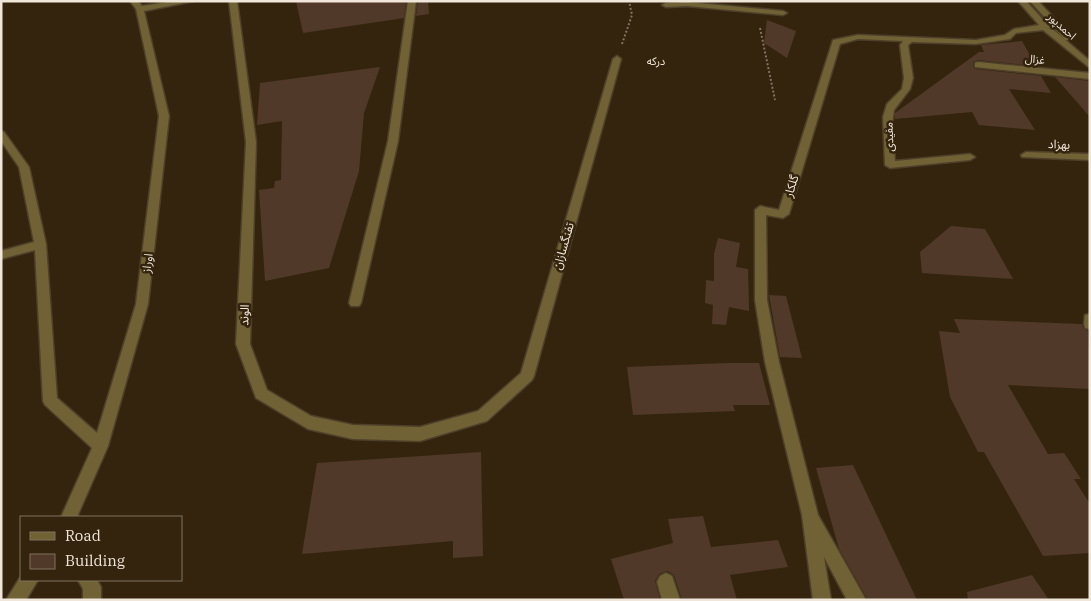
<svg xmlns="http://www.w3.org/2000/svg" width="1091" height="601" font-family="'IBM Plex Serif','Noto Sans Arabic',serif">
	<style>
		.building { fill: #503929 }
		.lines { fill: none; stroke-linecap: round; stroke-linejoin: round }
		.minor-casing { stroke: #4e3f2a; stroke-width: 3 }
		.path { stroke: #817361; stroke-width: 2; stroke-dasharray: 2 2; stroke-linecap: butt }
		.minor { fill: #706234; fill-rule: evenodd }
		.labels { text-anchor: middle; dominant-baseline: central; stroke-width: 5; stroke-linejoin: round; paint-order: stroke }
		.far-street-label { font-size: 11px; fill: #f0e6d9; stroke: #34240e }
		.far-neighbourhood-label { font-size: 11px; fill: #f0e6d9; stroke: #34240e }
		.street-label { font-size: 12px; fill: #f0e6d9; stroke: #34240e }
	</style>
	<rect width="100%" height="100%" fill="#34240e"/>
	<!-- building -->
	<g class="building">
		<path d="M296,1H406L404,18L303,33Z"/>
		<path d="M418,1H428L429,14L416,16Z"/>
		<path d="M767,20L796,31L787,58L764,43Z"/>
		<path d="M1022,41L1036,66L978,60L973,62V67L975,69L1041,76L1051,93L1009,89L1035,130L979,125L972,112L895,119V113L979,52H984L981,45Z"/>
		<path d="M380,67L364,113L359,171L329,268L265,281L259,190L274,188L275,181L281,180L282,121L257,125L260,83Z"/>
		<path d="M1055,77L1090,81V117Z"/>
		<path d="M951,226L985,229L1013,279L922,273L920,252Z"/>
		<path d="M718,238L740,243L736,267L748,269L749,311L729,307L726,325L712,324L713,305L705,303L706,280L714,281V254Z"/>
		<path d="M769,295L786,296L802,358L780,357Z"/>
		<path d="M954,319L1082,324L1083,328L1088,331L1090,389L1008,385L1048,454L1064,453L1081,479H1074L1090,504V553L1043,556L984,452H978L950,397L939,331L960,333Z"/>
		<path d="M727,363H759L770,405H733L735,411L633,415L627,367Z"/>
		<path d="M481,452L483,556L453,558V541L302,554L317,463Z"/>
		<path d="M853,465L917,600H868L839,549L816,468Z"/>
		<path d="M703,516L711,547L778,540L788,567L730,575L737,600H682L674,575L667,571L659,574L655,581L660,600H624L611,559L673,543L668,519Z"/>
		<path d="M1032,575L1049,600H968L967,592Z"/>
	</g>
	<g class="lines">
		<!-- minor casing -->
		<g class="minor-casing">
			<g id="minor">
				<path d="M130,1H138L142,6L174,1H194L144,11L169,116L148,304L108,446L77,517H61L92,448L45,405L43,401L35,250L1,259V251L34,242L19,167L1,141V131L4,132L29,167L46,244L57,398L97,433L136,304L159,116L136,9Z"/>
				<path d="M229,1H237L256,142L250,344L267,390L311,416L353,425L420,427L478,411L521,373L613,59L617,56L621,59L534,376L532,380L487,421L420,441L353,439L308,429L256,398L236,344L246,142Z"/>
				<path d="M408,1H416L398,141L361,303L359,306H351L349,303L388,141Z"/>
				<path d="M1018,1H1026L1048,25L1090,61V68L1043,30L1016,33L1010,39L976,44L912,42L908,45L913,78L910,89L894,110L892,125L895,161L970,154L975,157L970,160L890,168L885,165L883,117L887,104L902,89L904,78L900,45L903,41L858,39L840,44L789,214L783,218L766,215L767,300L779,362L818,515L866,600H847L824,557L831,600H813L802,515L765,362L755,300V210L760,206L779,210L833,40L858,35L976,40L1005,35L1014,29L1039,25Z"/>
				<path d="M1030,1H1038L1071,36V40H1065Z"/>
				<path d="M687,2L783,11L787,13L783,15L687,6L666,7L662,5L666,3Z"/>
				<path d="M978,62L1090,73V79L975,67V63Z"/>
				<path d="M1026,152L1090,154V160L1022,157L1021,155Z"/>
				<path d="M1090,314V329L1085,328L1084,324L1085,315Z"/>
				<path d="M666,573L672,576L680,600H662L657,582L660,576Z"/>
				<path d="M21,576V580H38L26,600H6Z"/>
				<path d="M78,580H97L101,587V600H83V589Z"/>
			</g>
		</g>
		<!-- path -->
		<g class="path">
			<path d="M760,28L775,100"/>
			<path d="M622,44L632,15L629,1"/>
		</g>
		<!-- minor -->
		<use href="#minor" class="minor"/>
	</g>
	<g class="labels">
		<!-- far-street labels -->
		<g class="far-street-label">
			<text transform="translate(1062 26) rotate(42)">احمدپور</text>
			<text transform="translate(1035 59) rotate(6)">غزال</text>
			<text transform="translate(889 137) rotate(-92)">مفیدی</text>
		</g>
		<!-- far-neighbourhood labels -->
		<g class="far-neighbourhood-label">
			<text x="656" y="61">درکه</text>
		</g>
		<!-- street labels -->
		<g class="street-label">
			<text transform="translate(1059 144) rotate(2)">بهزاد</text>
			<text transform="translate(791 186) rotate(-73)">گلکار</text>
			<text transform="translate(563 246) rotate(-74)">تفنگسازان</text>
			<text transform="translate(147 263) rotate(-83)">اوراز</text>
			<text transform="translate(244 315) rotate(-88)">الوند</text>
		</g>
	</g>
	<!-- border -->
	<rect width="1091" height="601" fill="none" stroke="#f0e6d9" stroke-width="5"/>
	<!-- legend -->
	<rect x="20" y="516" width="162" height="65" fill="#34240e" stroke="#7f725f"/>
	<rect x="30" y="532" width="25" height="8" fill="#706234" stroke="#7f725f"/>
	<text x="65" y="541" font-size="15" fill="#f0e6d9">Road</text>
	<rect x="30" y="554" width="25" height="15" fill="#503929" stroke="#7f725f"/>
	<text x="65" y="566" font-size="15" fill="#f0e6d9">Building</text>
</svg>
